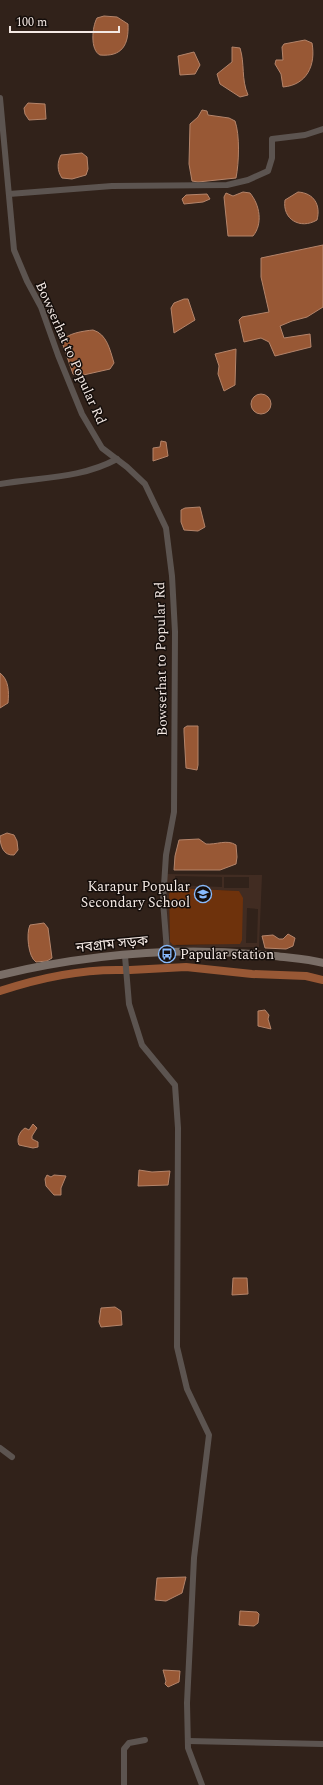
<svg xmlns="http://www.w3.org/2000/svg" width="323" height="1785" font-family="Spectral,'Noto Sans Bengali',serif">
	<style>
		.built { fill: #412c22; fill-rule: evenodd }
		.green { fill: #6e320c }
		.water { fill: #985835; stroke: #b4846a }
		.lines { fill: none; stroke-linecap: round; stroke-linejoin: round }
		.canal { stroke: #985835; stroke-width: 8 }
		.minor { stroke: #5c5450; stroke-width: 6 }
		.secondary { stroke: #7a6e67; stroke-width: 8 }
		.labels { text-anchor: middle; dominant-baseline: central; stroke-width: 3; stroke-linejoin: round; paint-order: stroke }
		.street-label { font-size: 14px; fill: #f4e9e4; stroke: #140d0a }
		.poi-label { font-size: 14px; fill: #f4e9e4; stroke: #140d0a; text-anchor: end }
	</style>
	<rect width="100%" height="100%" fill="#31221a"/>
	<!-- built -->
	<path class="built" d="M166,874L262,875L259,947H168ZM175,876L222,877V887L175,885ZM224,877H249V888H224ZM176,888L239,891L240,943L177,946L170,942L169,894L171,890ZM247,908L258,909L257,943H246Z"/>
	<!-- green -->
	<path class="green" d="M176,888L239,891L243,898L242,940L240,944L173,945L170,942L169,894L171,890Z"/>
	<!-- water -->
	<g class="water">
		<path d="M104,16L117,17L128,24C129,45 122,57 100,55C90,50 92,27 97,18Z"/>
		<path d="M305,40L312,43C316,65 307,85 283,87L281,74L275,64L276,60H283L282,47L284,44Z"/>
		<path d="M232,47L240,48C245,64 241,79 248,95L240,97L220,84L217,74L232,62Z"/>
		<path d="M194,52L200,65L195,74L180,75L178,56Z"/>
		<path d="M28,103L45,104L46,119L29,120L25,114L24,108Z"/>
		<path d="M202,110L207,111L208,115L229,118L235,121C240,135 239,163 236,178L198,182L192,181L189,164L190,124L198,117Z"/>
		<path d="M82,153L87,157L88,169L86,175L72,179L62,178C57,171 57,162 61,155Z"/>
		<path d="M243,192L250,193C260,205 263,224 253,236H228L224,197L226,193L233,196Z"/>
		<path d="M298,192C314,193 321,205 317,220C300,230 282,219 285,200Z"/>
		<path d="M207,194L210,199L203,202L184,204L182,199L186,195Z"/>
		<path d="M323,245V307L307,317L292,321L280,326L284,338L310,334L311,347L275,356L269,342L261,338L244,342L239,320L242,317L269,312L261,277V258Z"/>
		<path d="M184,299H188L195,320L174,333L171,308L174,303Z"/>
		<path d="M93,330C107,334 110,350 114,363L110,369L79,376L73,374L62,342C66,333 84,331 93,330Z"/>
		<path d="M236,349L235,385L224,391L218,374L219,366L215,354Z"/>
		<circle cx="261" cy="404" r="10"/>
		<path d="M161,441L166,442L168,456L153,461V448L160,447Z"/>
		<path d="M200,507L205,527L198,531L184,530L181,522V510L185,508Z"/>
		<path d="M0,673C9,680 9,692 8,703L0,708Z"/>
		<path d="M187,726H198V765L197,770L186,768L184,732V728Z"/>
		<path d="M7,833L14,835L17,841L18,850L14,855C3,856 0,845 0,836Z"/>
		<path d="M199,839L206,844C216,845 227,839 236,845L237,857L236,864L220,870H174L175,856L179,840Z"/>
		<path d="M44,923L48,928L52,958L47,961L36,962C28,957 26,933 30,925Z"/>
		<path d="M288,934L295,938L293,946L286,949L265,948L262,936L273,935L279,939H283Z"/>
		<path d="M265,1010L269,1015L268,1019L271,1029L258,1026V1011Z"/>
		<path d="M33,1124L37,1128L32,1136V1139L38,1142V1147L33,1148L19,1145C16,1139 20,1131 25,1128L29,1130Z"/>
		<path d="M139,1170L152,1172L170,1171L168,1185L138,1186Z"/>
		<path d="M47,1175L51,1177L54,1175L66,1176L61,1188V1195H54L46,1186L45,1179Z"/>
		<path d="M233,1278H247L248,1294L232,1295Z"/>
		<path d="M115,1307L121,1311L122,1325L101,1327L99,1322L101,1308Z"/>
		<path d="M186,1577L182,1593L166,1601L155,1600L157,1578Z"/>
		<path d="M240,1611L257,1612L259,1614L258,1623L254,1626L239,1625Z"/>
		<path d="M163,1670L180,1671L179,1682L168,1687L165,1684L166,1681Z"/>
	</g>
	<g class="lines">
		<!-- canal -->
		<g class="canal">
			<path d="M130,970L186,967L252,974L306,976L323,980"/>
			<path d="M0,991C39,978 81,969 123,970"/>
		</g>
		<!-- minor -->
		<g class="minor">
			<path d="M0,98L14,250L27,281L41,307L58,355L82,414L102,448L127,467L145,484L166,528L172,576L175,632L174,812L166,855L163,901L167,951"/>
			<path d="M9,194L112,186L227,185L248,180L268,171L272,158V139L305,135L323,129"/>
			<path d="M0,484C40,477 80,479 117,459"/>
			<path d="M125,956L129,1004L142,1045L175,1085L178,1128L177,1347L187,1389L209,1435L194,1558L187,1703L188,1748L202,1785"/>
			<path d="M0,1448L12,1457"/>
			<path d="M188,1741L323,1744"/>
			<path d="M124,1785V1749L129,1743L145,1740"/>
		</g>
		<!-- secondary -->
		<path class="secondary" d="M0,975C89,954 184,946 275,956C290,958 308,959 323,963"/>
	</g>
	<!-- icons -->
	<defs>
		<g id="school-ring" transform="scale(0.9)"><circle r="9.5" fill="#140d0a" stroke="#88bafc" stroke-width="1.5"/><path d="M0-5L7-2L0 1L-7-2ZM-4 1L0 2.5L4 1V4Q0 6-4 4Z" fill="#88bafc"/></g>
		<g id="bus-ring" transform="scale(0.9)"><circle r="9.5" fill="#140d0a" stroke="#88bafc" stroke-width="1.5"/><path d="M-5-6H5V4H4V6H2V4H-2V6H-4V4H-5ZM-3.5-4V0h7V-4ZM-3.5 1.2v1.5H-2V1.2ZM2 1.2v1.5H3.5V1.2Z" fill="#88bafc"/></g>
	</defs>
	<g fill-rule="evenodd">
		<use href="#school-ring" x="203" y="894"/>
		<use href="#bus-ring" x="167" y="954"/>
	</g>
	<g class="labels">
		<!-- street labels -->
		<g class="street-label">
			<text transform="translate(71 353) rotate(66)">Bowserhat to Popular Rd</text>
			<text transform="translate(161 659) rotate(-91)">Bowserhat to Popular Rd</text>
			<text transform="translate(112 944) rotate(-6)">নবগ্রাম সড়ক</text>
		</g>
		<!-- poi labels -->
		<g class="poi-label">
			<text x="190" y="886">Karapur Popular<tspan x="190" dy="16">Secondary School</tspan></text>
			<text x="180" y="954" text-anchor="start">Papular station</text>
		</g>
	</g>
	<!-- scale -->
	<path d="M10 26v6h109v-6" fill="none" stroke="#f4e9e4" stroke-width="2"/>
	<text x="16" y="26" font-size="12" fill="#f4e9e4" stroke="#140d0a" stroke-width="3" paint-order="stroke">100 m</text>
</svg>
